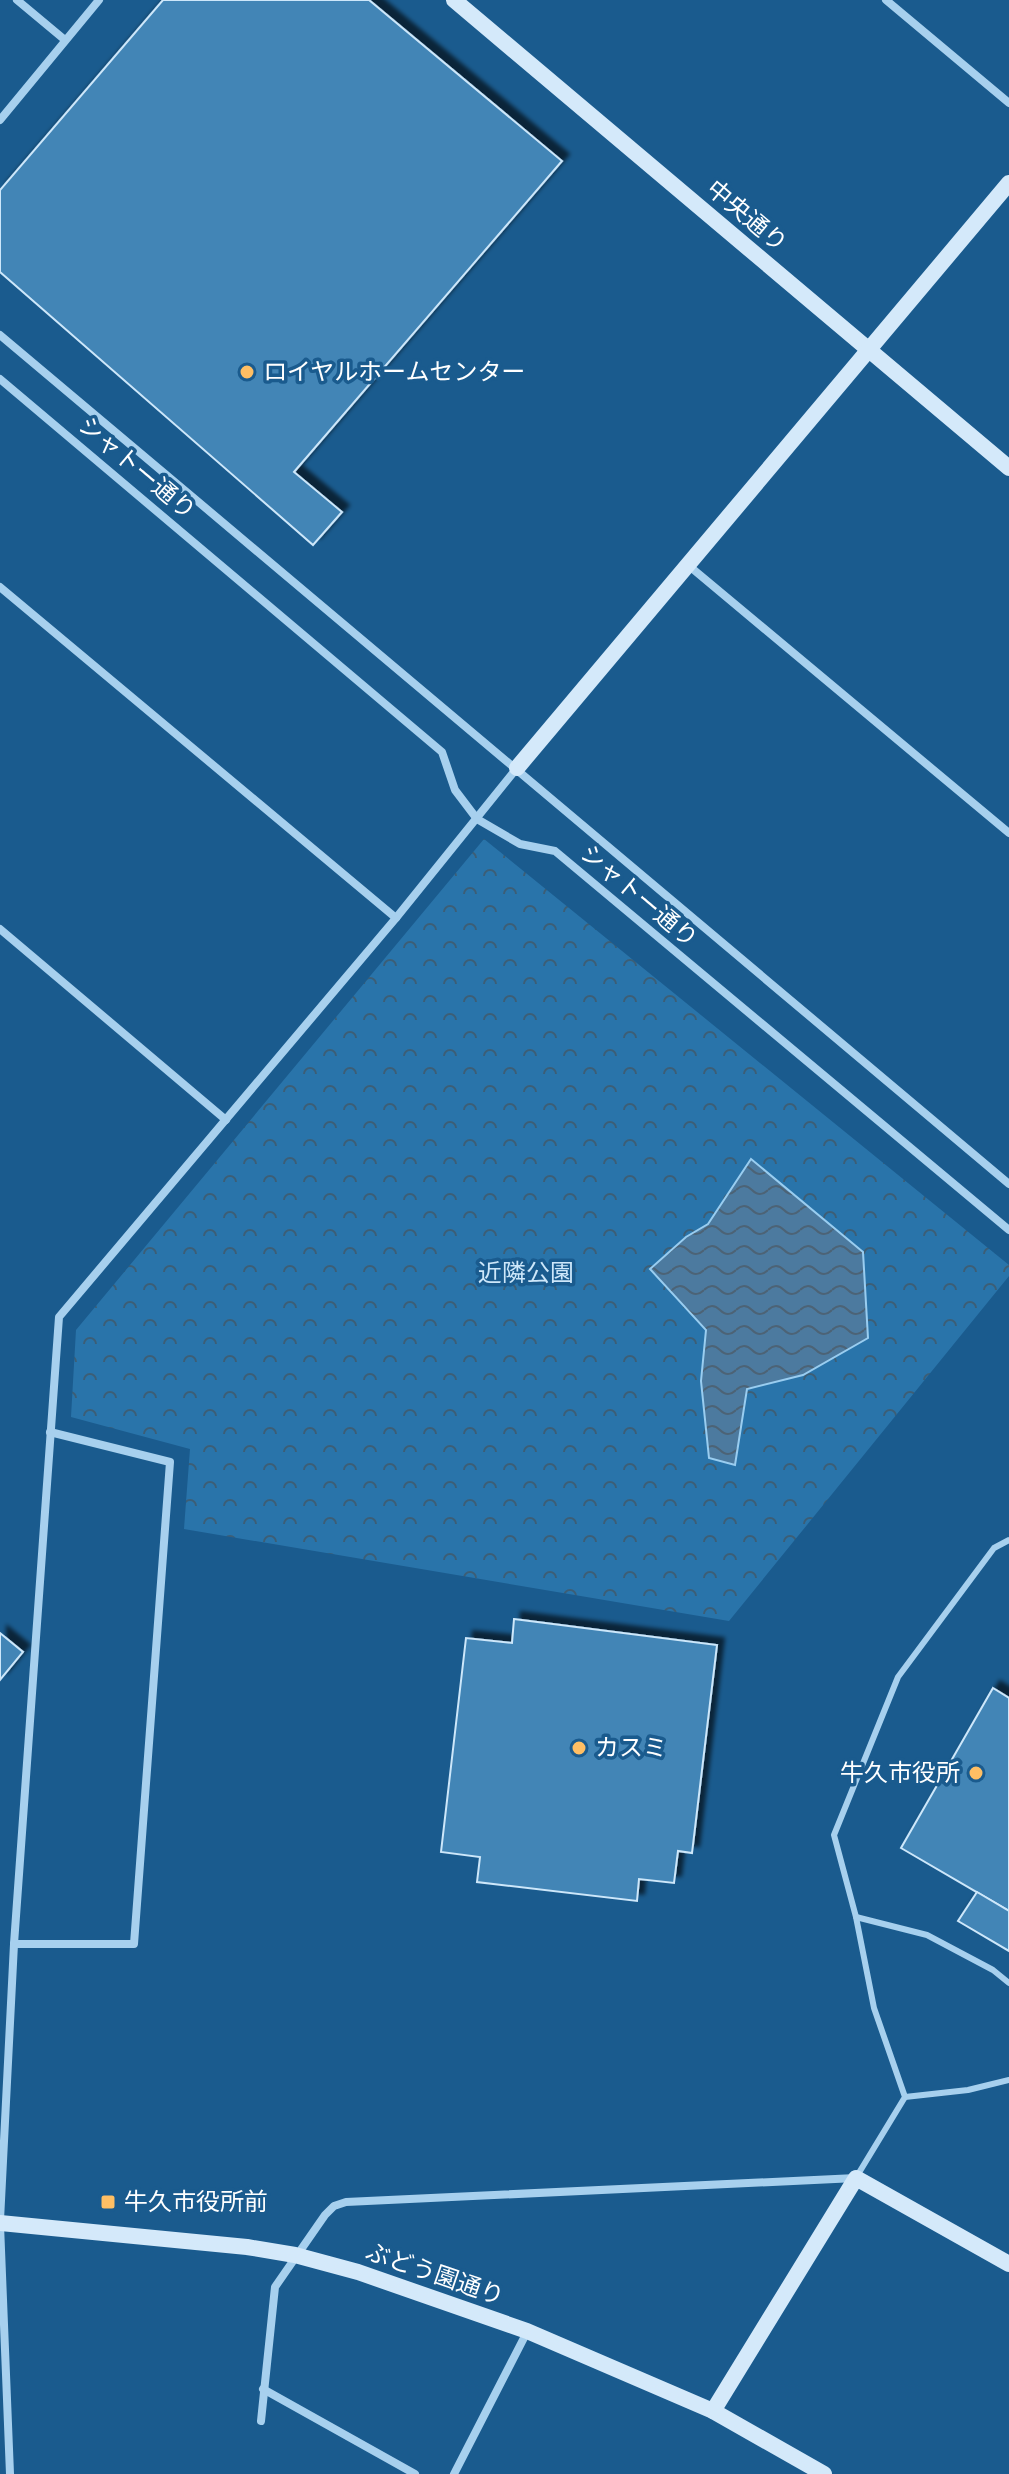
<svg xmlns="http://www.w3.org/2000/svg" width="1009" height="2474" font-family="'Fira Sans Condensed','Noto Sans JP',sans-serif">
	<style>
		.park { fill: url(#park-crowns) }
		.water { fill: url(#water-waves); stroke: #99cdf0; stroke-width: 2 }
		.building { fill: #4285b6; stroke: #cde7fa; stroke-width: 2; filter: url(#shadow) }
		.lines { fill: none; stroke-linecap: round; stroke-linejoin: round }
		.lane { stroke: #a7d0ee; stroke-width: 6 }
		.street { stroke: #a7d0ee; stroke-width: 8 }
		.secondary { stroke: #d4e9fa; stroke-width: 16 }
		.poi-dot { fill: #ffbf64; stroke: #1a5b8e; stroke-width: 3 }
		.labels { text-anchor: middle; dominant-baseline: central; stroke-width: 7; stroke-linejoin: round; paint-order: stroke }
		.street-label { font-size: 24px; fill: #fff; stroke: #1a5b8e }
		.poi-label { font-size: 24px; fill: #fff; stroke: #1a5b8e; text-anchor: start }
		.park-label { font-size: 24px; fill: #cde7fa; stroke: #1a5b8e }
	</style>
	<defs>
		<pattern id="park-crowns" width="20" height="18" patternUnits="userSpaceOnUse" patternTransform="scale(2)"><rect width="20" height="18" fill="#2974aa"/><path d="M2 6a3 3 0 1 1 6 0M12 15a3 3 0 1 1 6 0" fill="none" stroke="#3c5e76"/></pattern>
		<pattern id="water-waves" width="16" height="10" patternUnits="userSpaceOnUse" patternTransform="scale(2)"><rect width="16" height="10" fill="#4c7a9f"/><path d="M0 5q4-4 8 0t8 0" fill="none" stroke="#4c6376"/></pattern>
		<filter id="shadow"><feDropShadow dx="7" dy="-7" stdDeviation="2" flood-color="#0009"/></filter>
	</defs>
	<rect width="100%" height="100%" fill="#1a5b8e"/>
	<!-- park -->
	<path class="park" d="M484,839L1009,1265V1276L729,1621L184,1529L190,1449L71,1417L76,1330Z"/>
	<!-- water -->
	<path class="water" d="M751,1159L863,1252L868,1338L803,1375L747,1389L735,1465L709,1458L701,1381L706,1330L650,1269L686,1237L708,1224Z"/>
	<!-- building -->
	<g class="building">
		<path d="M163,0H369L562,161L294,472L342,512L313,545L0,272V190Z"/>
		<path d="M514,1619L717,1645L692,1853L678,1851L674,1883L639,1879L637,1901L477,1882L480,1857L441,1852L466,1638L512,1643Z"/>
		<path d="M0,1633L23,1652L0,1680Z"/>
		<path d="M993,1688L1009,1698V1911L901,1848Z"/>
		<path d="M977,1892L1009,1911V1951L958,1921Z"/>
	</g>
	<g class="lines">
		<!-- lane -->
		<g class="lane">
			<path d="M856,1917L927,1935L993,1970L1009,1983"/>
			<path d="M905,2097L968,2090L1009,2080"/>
			<path d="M857,2176L905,2097L874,2008L856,1917L834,1835L898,1677L994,1548L1009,1540"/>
		</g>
		<!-- street -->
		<g class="street">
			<path d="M17,0L65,40"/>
			<path d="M886,0L1009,103"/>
			<path d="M0,120L99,0"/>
			<path d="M0,335L1009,1184"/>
			<path d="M0,379L442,752L455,790L477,819L520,844L555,851L1009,1230"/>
			<path d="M688,565L1009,833"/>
			<path d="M0,587L396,918"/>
			<path d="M0,929L226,1120"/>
			<path d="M14,1944H134L170,1462L50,1432"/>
			<path d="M0,2220L14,1944L59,1317L396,918L517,768"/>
			<path d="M0,2225L10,2474"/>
			<path d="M263,2389L415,2474"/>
			<path d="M261,2421L275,2287L325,2215L334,2206L346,2202L856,2178"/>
			<path d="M454,2474L527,2332"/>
		</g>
		<!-- secondary -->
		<g class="secondary">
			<path d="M454,0L1009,468"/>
			<path d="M517,768L1009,183"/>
			<path d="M0,2223L247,2247L295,2255L358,2272L527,2331L713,2411L824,2474"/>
			<path d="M713,2411L856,2178L1009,2264"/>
		</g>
	</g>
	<!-- markers -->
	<g class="poi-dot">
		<circle cx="247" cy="372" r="8"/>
		<circle cx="579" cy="1748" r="8"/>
		<circle cx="976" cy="1773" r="8"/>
		<rect x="100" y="2194" width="16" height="16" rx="4"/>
	</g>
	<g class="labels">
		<!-- street labels -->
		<g class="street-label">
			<text transform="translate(747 216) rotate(40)">中央通り</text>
			<text transform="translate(137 468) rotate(40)">シャトー通り</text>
			<text transform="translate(639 896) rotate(40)">シャトー通り</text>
			<text transform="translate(435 2274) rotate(19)">ぶどう園通り</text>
		</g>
		<!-- poi labels -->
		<g class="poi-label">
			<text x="263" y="372">ロイヤルホームセンター</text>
			<text x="595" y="1748">カスミ</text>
			<text x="960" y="1773" text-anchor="end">牛久市役所</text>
			<text x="124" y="2202">牛久市役所前</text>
		</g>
		<!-- park labels -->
		<g class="park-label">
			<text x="526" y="1273">近隣公園</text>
		</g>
	</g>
</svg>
